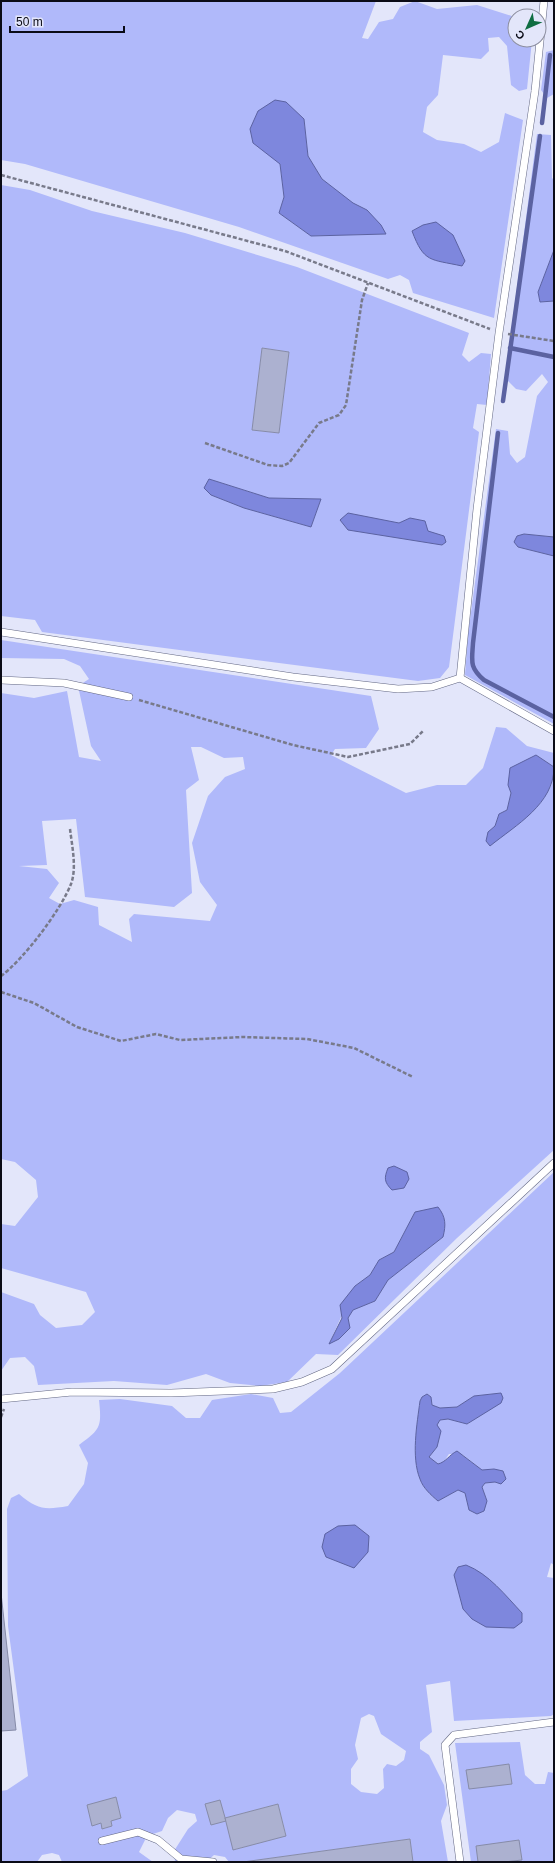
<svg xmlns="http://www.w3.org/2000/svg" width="555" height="1863" font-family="Arial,sans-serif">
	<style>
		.green { fill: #b0b9fa; fill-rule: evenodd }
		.water { fill: #7e87dd; stroke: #5b62a1 }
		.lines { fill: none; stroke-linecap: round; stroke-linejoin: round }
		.stream { stroke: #5b62a1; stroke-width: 4.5 }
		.building { fill: #acb1d0; stroke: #868ba8 }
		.service-casing { stroke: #626783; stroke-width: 8 }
		.path { stroke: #787a8a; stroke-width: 2.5; stroke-dasharray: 4 2; stroke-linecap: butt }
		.service { stroke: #fff; stroke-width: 7 }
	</style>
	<rect width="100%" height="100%" fill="#e3e6fa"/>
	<!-- green -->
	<g class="green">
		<path d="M1,1H376L362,38L368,39L379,22L393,19L400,7L415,1L437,9L477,5L515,17V40H532L527,89L519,91L511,85L507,46L499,37L488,38L489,51L481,59L443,55L438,95L427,107L423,132L437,140L464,144L481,152L499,142L505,113L523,120L494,318L413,293L409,280L400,275L388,279L239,227L25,164L1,160ZM304,119L308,156L322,179L352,203L367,210L386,234L311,236L279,213L284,197L280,164Z"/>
		<path d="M554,50V94L547,98L541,90L546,52Z"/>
		<path d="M537,134L551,135L552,178L554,180V250L538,292L540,302L554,301V537L524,534L518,547L554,556V724L465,675L468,634L496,429L508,431L510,454L517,463L525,457L537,396L548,382L542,374L526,391L516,389L505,378Z"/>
		<path d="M1,185L30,190L92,211L185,233L297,267L469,333L462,355L469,362L481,353L491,354L487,405L477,404L473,428L479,432L449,667L440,678L418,681L42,632L35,620L1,616ZM262,348L289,352L279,433L252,430ZM209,479L269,498L321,499L311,527L244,508L211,495Z"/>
		<path d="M1,640L371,696L379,729L366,748L335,749L331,755L406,793L437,785H466L483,768L496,727L506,728L527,746L554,753V767L536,755L508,785L511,793L507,810L499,814L495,826L488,832L551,786L554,772V1150L457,1238L338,1355L316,1354L287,1382L260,1386L230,1383L206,1374L167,1385L114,1381L38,1385L34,1366L25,1357L10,1358L1,1371V1292L34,1304L40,1315L56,1328L82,1325L95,1312L86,1292L1,1268V1224L15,1226L38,1197L36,1180L15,1162L1,1159V693L34,698L67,691L79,757L101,761L91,746L78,686L89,679L80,666L64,659L1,658ZM191,747H201L224,758L243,757L245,769L225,777L208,796L192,843L200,882L217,905L210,921L134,914L129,919L132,942L99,925L98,907L74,900L60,904L49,898L59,883L47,869L19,866L47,865L42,821L76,819L85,897L174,907L192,893L186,790L199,780ZM415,1212L443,1237L388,1280L375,1301L353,1310L329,1344L355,1286L370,1275L379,1260L394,1252Z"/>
		<path d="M554,1172V1565L551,1563L547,1577L554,1578V1714L551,1716L454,1721L450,1681L426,1685L432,1732L420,1742V1749L429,1755L444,1785L447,1805L441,1821L448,1862H413L410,1839L243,1862H229L225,1857L214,1855L206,1862H175L174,1851L188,1829L197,1821L195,1814L177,1810L168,1818L162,1831L147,1836L139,1852L153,1862H62L59,1855L52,1853L42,1855L37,1862H1V1791L7,1790L28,1776L8,1626L7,1509L11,1498L19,1494C38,1510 45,1510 68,1506L84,1484L88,1463L79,1445C100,1429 102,1428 99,1400L120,1399L172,1406L186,1418H200L212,1400L251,1394L273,1398L280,1413L291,1412L340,1373ZM501,1393L468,1424L448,1419L440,1420L437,1425V1447L429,1457L438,1464L443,1463L449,1454L463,1455L482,1470L494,1469L495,1482L485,1483L482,1487L487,1501L469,1510L465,1492L458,1490L438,1501C431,1495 423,1488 420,1479C411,1457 417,1424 420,1401L422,1397L427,1394L431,1397L432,1405L440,1408L457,1407L474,1396ZM369,1714L374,1716L381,1734L406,1751L404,1760L396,1766L387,1764L383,1769L384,1788L377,1794L361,1792L351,1784V1769L358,1759L355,1745L361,1718ZM116,1797L121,1818L111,1821L112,1826L103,1829L101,1823L92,1825ZM278,1804L286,1835L234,1850L225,1818Z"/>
		<path d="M520,1742L525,1775L535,1784H545L548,1772L554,1773V1862H471L455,1743Z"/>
	</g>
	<!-- water -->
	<g class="water">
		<path d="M275,100L286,102L304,119L308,156L322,179L353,203L367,210L381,225L386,234L311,236L279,213L284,197L280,164L253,143L250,129L258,111Z"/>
		<path d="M436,222L453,235L465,261L462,266C430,259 424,263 412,231L423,225Z"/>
		<path d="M554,250V301L540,302L538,292Z"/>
		<path d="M209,479L269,498L321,499L311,527L244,508L211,495L204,488Z"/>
		<path d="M348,513L399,523L410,518L425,521L428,531L444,536L446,542L442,545L348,530L340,520Z"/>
		<path d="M524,534L554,537V556L518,547L514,542L517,536Z"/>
		<path d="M536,755L554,767C554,804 516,825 490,846L486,841L488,832L495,826L499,814L507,810L511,793L508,785L510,768Z"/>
		<path d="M394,1166L407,1172L409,1179L404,1188L392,1190C384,1182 384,1178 388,1168Z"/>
		<path d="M438,1207C446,1217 446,1225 443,1237L388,1280L375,1301L353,1310L348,1318L350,1328L339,1339L329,1344L342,1318L340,1305L355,1286L370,1275L379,1260L394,1252L415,1212Z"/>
		<path d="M501,1393L503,1398L501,1403L467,1424L448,1419L440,1420L437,1425L441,1431L437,1447L429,1457L438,1464C446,1462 449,1455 457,1451L482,1470L494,1469L503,1471L506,1479L501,1484L495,1482L485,1483L482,1487L487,1501L484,1511L477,1514L469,1510L465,1493L458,1490L438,1501C431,1495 423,1488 420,1479C411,1457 417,1424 420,1401L422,1397L427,1394L431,1397L432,1405L440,1408L457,1407L474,1396Z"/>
		<path d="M355,1525L369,1536L368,1552L354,1568L326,1557L322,1547L325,1534L338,1526Z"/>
		<path d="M466,1565C489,1574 505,1595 522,1613V1622L514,1628L486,1627L472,1619L463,1609L454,1575L458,1567Z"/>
	</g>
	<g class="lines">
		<!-- stream -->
		<g class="stream">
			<path d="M542,123L550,55"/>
			<path d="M510,348L554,357"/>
			<path d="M503,401L540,136"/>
			<path d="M498,433L473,643C472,661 469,667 484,680L554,717"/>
		</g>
	</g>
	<!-- building -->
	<g class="building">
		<path d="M262,348L289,352L279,433L252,430Z"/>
		<path d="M1,1593L16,1730L1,1731Z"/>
		<path d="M509,1764L512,1784L469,1789L466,1770Z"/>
		<path d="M116,1797L121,1818L111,1821L112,1826L102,1829L101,1823L92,1826L87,1805Z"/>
		<path d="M220,1800L226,1821L211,1825L205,1804Z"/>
		<path d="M278,1804L286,1836L233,1850L225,1818Z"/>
		<path d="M410,1839L413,1862H243Z"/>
		<path d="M519,1840L522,1860L504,1862H478L476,1846Z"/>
	</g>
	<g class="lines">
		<!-- service casing -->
		<g class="service-casing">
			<g id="service">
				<path d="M1,632L293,677L398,689L432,687L460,678L554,731"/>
				<path d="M460,678L477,509L499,333L535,91L544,1"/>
				<path d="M1,680L64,683L129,697"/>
				<path d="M1,1399L72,1392L171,1393L273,1389L302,1382L332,1369L554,1163"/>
				<path d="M102,1841L138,1832L158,1840L181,1859L213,1862"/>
				<path d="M460,1862L445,1745L454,1735L554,1722"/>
			</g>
		</g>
		<!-- path -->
		<g class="path">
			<path d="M1,175L285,251L490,329"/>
			<path d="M508,334L554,341"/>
			<path d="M205,443L268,465L282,466L289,463L319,423L339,415L346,405L362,300L368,283"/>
			<path d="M139,700L293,745L348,757L410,744L423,731"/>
			<path d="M1,976C23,960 61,910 71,884C77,868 72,846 70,829"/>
			<path d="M1,992L34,1003L77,1027L121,1041L156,1034L180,1040L243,1037L307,1039L354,1048L413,1077"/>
			<path d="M1,1417L4,1409"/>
		</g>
		<!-- service -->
		<use href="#service" class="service"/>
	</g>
	<!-- border -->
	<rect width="555" height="1863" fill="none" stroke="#0a0b16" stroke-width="4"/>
	<!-- north arrow -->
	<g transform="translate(527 28) rotate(225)"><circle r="19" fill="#e3e6fa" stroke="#8c8e9f"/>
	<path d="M0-3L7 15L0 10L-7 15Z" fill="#0f6d42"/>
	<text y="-6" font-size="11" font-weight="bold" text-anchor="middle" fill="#0a0b16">С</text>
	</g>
	<!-- scale -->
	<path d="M10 26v6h114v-6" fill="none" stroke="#0a0b16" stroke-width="2"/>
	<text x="16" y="26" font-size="12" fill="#0a0b16" stroke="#e3e6fa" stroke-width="3" paint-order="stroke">50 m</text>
</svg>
